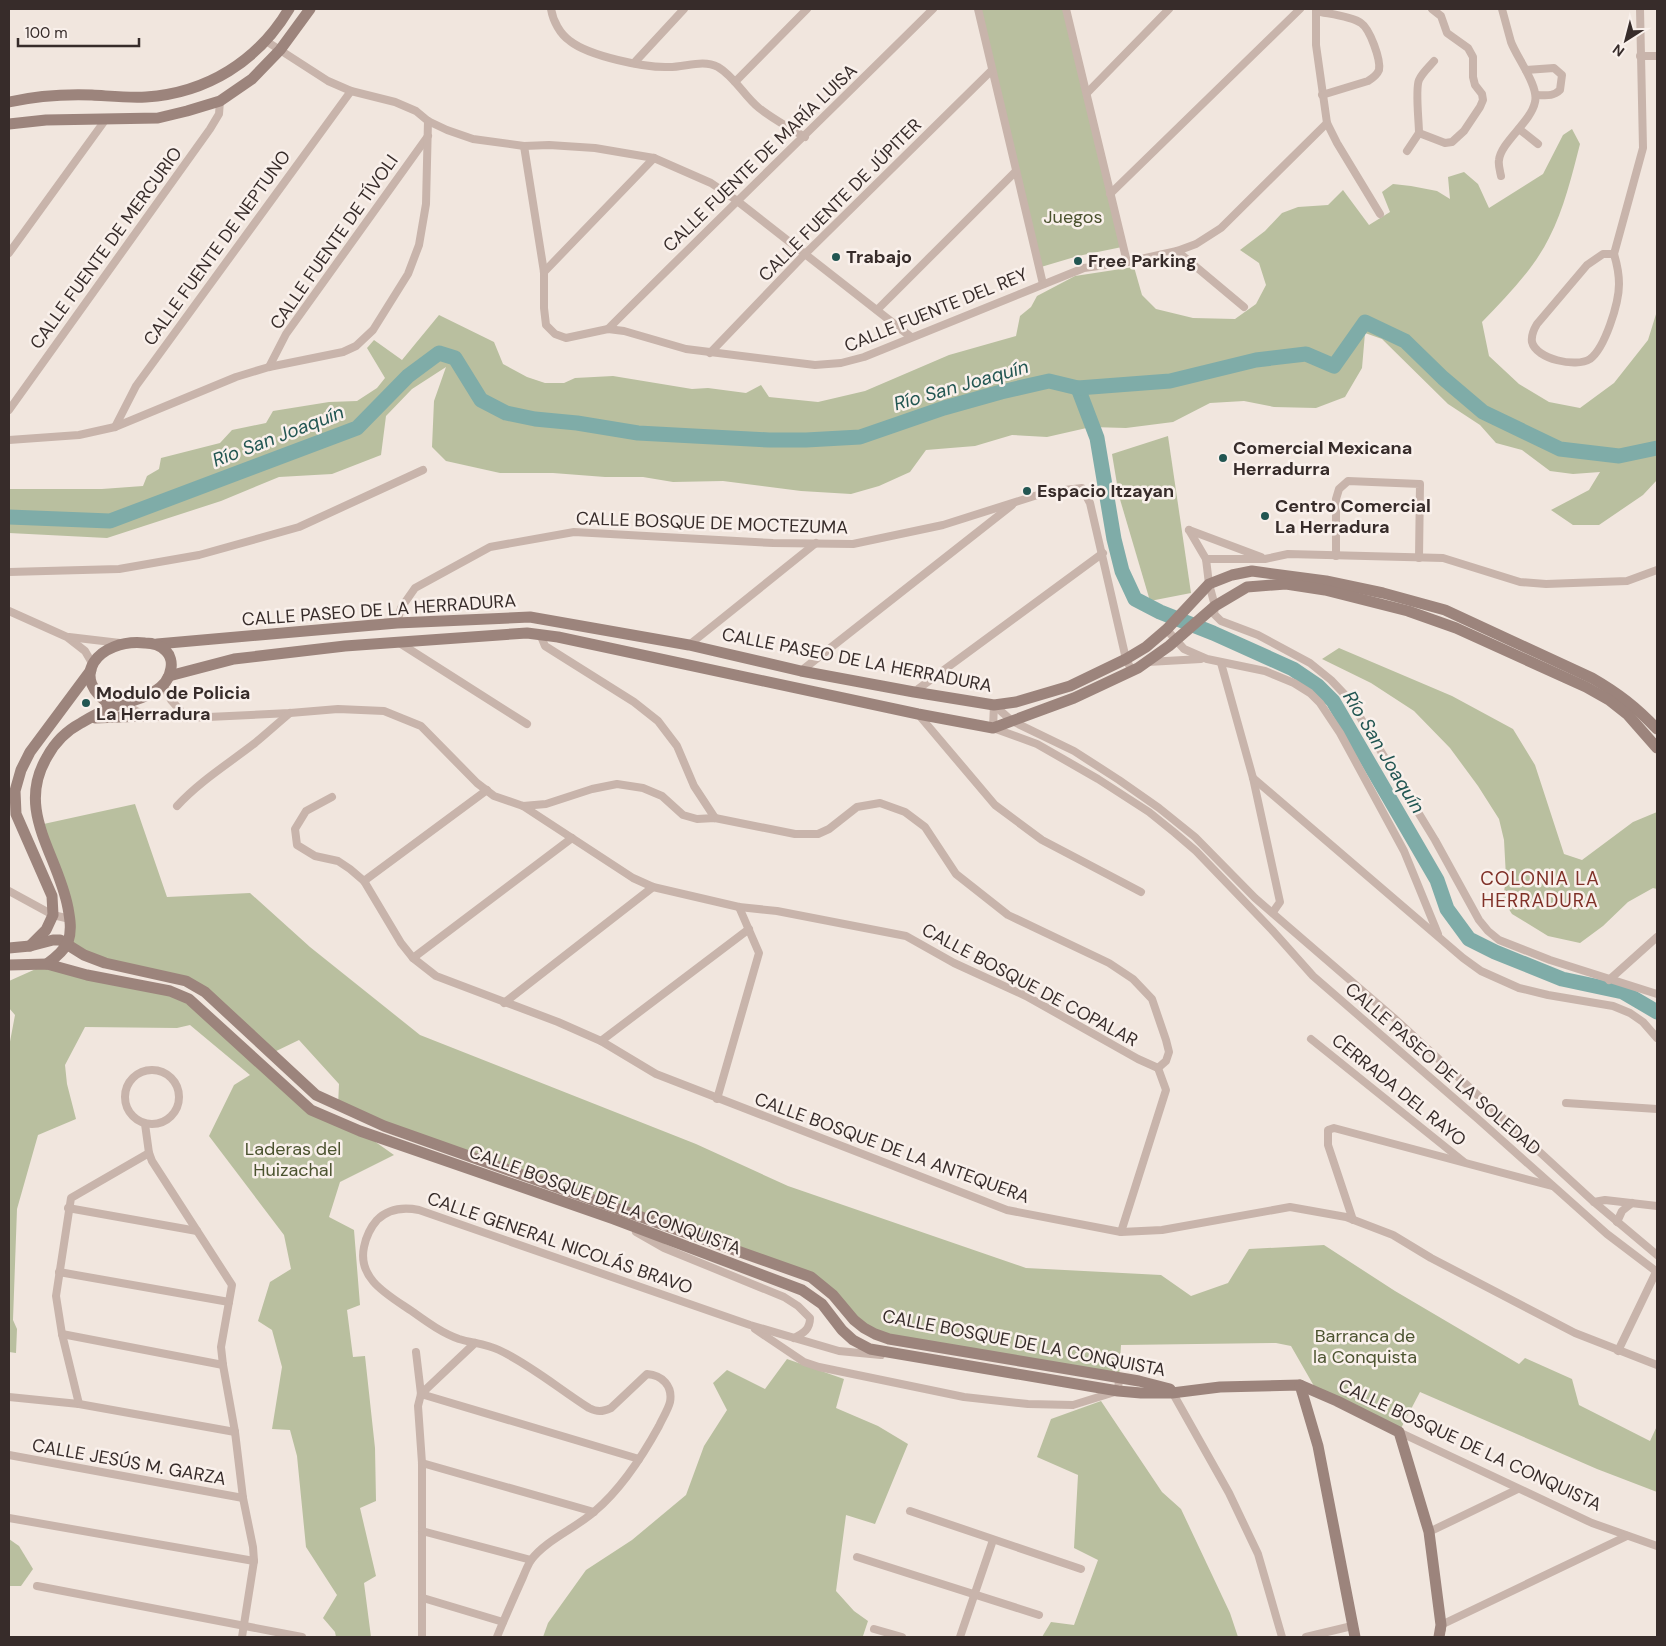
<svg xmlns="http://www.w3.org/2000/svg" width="1666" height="1646" font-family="'DM Sans',sans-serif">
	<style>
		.green { fill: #b9bf9f }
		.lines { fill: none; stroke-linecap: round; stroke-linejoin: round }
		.river { stroke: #7faca8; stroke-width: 15 }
		.minor { stroke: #c8b4ab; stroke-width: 8 }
		.secondary { stroke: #9c847c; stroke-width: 11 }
		.poi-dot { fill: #225652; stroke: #f9f0eb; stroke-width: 2 }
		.labels { text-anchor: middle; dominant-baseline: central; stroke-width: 5; stroke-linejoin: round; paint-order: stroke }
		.street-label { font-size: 18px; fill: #372c2a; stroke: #f9f0eb }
		.park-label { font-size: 18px; fill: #4b532f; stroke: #f9f0eb }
		.poi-label { font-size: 18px; font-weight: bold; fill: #372c2a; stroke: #f9f0eb; text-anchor: start }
		.water-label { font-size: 19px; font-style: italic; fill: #225652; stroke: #f9f0eb }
		.neighbourhood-label { font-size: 19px; letter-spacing: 1px; fill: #803128; stroke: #f9f0eb }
	</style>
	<rect width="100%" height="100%" fill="#f1e6de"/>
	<!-- green -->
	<g class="green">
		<path d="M980,9H1065L1122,247L1078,256L1041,267Z"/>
		<path d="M1572,129L1580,144C1572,175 1564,209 1549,238C1533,270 1507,296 1482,322L1489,356L1519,384L1549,402L1580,408L1614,383L1648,340L1657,311V480L1643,495L1599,525H1573L1551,510L1589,490L1600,472L1573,474L1550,471L1522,450L1496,443L1480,425L1448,404L1382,339L1365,333L1362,368L1345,397L1316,408L1274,407L1244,401L1210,403L1173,422L1126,428L1091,427L1047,437L1012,435L975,446L926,450L910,472L879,486L851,494L801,491L723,481L673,482L643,477H605L553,473H500L446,461L432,447L434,401L446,367L412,389L386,416L381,455L332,474L279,477L221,501L107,538L9,533V489H102L143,486L147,476L159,469L161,458L220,443L232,430L266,423L273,411L329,402L357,401L377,388L385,378L367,348L374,340L402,360L439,315L494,342L503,364L527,377L545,383H564L575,378L613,376L692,389L708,388L746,393L761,385L769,397L818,402L865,391L949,355L1016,336L1020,316L1031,307L1037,296L1075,276L1134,267L1142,295L1156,309L1193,318L1235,319L1256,304L1266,285L1259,263L1240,250L1265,231L1282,213L1298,207L1328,205L1343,190L1369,225L1390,212L1382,192L1393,184L1411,186L1437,191L1450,199L1448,177L1464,172L1478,184L1489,208L1543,174L1563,135Z"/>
		<path d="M1168,436L1191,593L1150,601L1119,496L1112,454Z"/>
		<path d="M1339,648L1452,696L1513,729L1535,765L1564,854L1582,860L1633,822L1657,812V889L1653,888L1628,902L1603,926L1580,943L1548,936L1512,914L1503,900L1506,877L1504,840L1499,819L1478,786L1450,748L1414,711L1371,683L1322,659Z"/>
		<path d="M135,804L167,897L250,893L310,947L420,1035L696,1144L788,1186L1026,1268L1161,1275L1191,1296L1228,1283L1249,1249L1324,1245L1395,1291L1519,1364L1525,1358L1572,1379L1579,1405L1650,1441L1657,1426V1492L1597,1469L1420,1392L1399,1432L1318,1393L1291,1346L1276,1343L1121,1345L1119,1378L875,1334L811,1277L338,1106L339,1084L299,1040L270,1054L186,981L105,963L67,943L72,933L39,825Z"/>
		<path d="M47,964L189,999L311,1110L360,1131L394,1155L340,1182L329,1217L354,1230L360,1305L347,1310L353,1357L365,1356L375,1448L376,1501L360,1508L376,1576L364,1583L371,1637H336L335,1632L323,1618L337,1595L306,1547L297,1456L290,1430L272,1429L282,1367L272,1330L258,1321L270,1282L291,1269L284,1235L209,1136L234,1085L250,1075L190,1025L177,1028L85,1027L65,1065L67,1084L76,1119L38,1135L17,1209L13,1320L17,1329L16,1353L9,1352V1047L15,1015L9,1008V981Z"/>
		<path d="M787,1359L844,1379L836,1408L878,1426L908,1444L875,1524L846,1515L836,1591L854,1611L868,1621L863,1636L867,1637H543L548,1623L586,1570L632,1540L686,1495L704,1446L727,1410L713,1383L727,1370L765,1389Z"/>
		<path d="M1101,1401L1162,1492L1181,1509L1230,1613L1238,1637H1042L1051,1622L1074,1625L1098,1560L1074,1548L1078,1475L1037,1457L1051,1419Z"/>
		<path d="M9,1539L19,1546L33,1569L21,1586H9Z"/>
	</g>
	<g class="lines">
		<!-- river -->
		<g class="river">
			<path d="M1078,388L1097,438L1114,539L1122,571L1135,599L1160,612L1213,633L1293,669L1318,686L1333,701L1437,880L1447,909L1469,939L1495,952L1562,979L1623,992L1657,1012"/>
			<path d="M9,517L110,521L357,428L408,376L439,353L455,358L481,400L506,413L535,419L577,423L638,433L769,440H806L860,437L944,408L1001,392L1049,381L1078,388L1170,381L1256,360L1306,354L1334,366L1365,322L1405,341L1443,378L1483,412L1560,449L1619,456L1657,448"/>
		</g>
		<!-- minor -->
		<g class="minor">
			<path d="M551,9C553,21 560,34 570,41C589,56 645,68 669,67C686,67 703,59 718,67C735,77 744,96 759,108C773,119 789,128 805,137"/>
			<path d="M978,9L1043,284"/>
			<path d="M1066,9L1127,262"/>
			<path d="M1316,9V45L1327,123L1337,143L1380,214"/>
			<path d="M1432,9L1441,16L1447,33L1468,48L1473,57V77L1475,85L1482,94L1483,100L1480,107L1464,131L1452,142L1445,143L1419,133C1419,121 1415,89 1419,80C1422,73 1429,67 1434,61"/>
			<path d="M1316,11C1329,14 1351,16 1361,23C1370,29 1381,60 1379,70C1377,75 1373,78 1368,81L1322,95"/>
			<path d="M266,41L328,81L351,91L395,102L416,111L428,121L447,130L473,139L524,146L549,145L595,148L654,158L711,183L736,200L911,337"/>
			<path d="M1640,56H1657"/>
			<path d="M634,63L684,9"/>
			<path d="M1526,70L1554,68L1562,75L1560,90C1553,97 1545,95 1536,95"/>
			<path d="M735,82L807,9"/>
			<path d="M1087,93L1169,9"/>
			<path d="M1519,129L1538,144"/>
			<path d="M524,146L544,272V308L546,325L555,334L566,338L608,329L624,331L686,349L815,365L841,363L864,357L1084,268L1127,262L1177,251L1196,244L1221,228L1327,123"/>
			<path d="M1407,151L1419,133"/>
			<path d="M1501,176C1500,171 1498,165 1499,160C1501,142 1531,122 1535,102C1539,86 1517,58 1511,42C1508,31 1505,20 1502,9"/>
			<path d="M1110,194L1300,9"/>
			<path d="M1177,251L1244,307"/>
			<path d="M9,253L106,119"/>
			<path d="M1614,254H1603L1587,265L1537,324C1534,329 1531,336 1532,342C1536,359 1576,368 1590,359C1605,348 1619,303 1619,284C1619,274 1617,264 1614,254L1643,148L1640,9"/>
			<path d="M544,272L654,158"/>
			<path d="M877,310L1016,171"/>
			<path d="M608,329C716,221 825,116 933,9"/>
			<path d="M710,353L805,254L992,70"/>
			<path d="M269,367L286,334L428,136"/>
			<path d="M9,410L210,129L219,114L220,101"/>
			<path d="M115,427L136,386L351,91"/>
			<path d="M9,440L79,435L115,427L236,377L269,367L343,352L356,346L373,330L408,274L419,245L426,204L428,121"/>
			<path d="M1189,530L1206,559L1209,584L1215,606L1214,614L1221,621L1258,635L1310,663L1331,680L1349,699L1435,840L1479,920L1488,931L1499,940L1550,960L1657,994"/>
			<path d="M1189,530L1261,557"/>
			<path d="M1336,556V499L1339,489L1348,481L1420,484L1419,558"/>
			<path d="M1206,559H1265L1288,554L1443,558L1520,582L1546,584L1627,581L1657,570"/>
			<path d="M9,572L119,569L199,555L299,527L423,470"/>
			<path d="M9,611L67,637L85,651L92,663"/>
			<path d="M397,623L401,608L415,588L490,547L574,532L773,543L853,544L943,525L1047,492L1082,488L1090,503L1126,659L1132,671"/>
			<path d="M1167,630L1184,649L1207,659L1265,671L1294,683L1310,693L1320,703L1340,733L1404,851L1438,934"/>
			<path d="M540,634L545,646L634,702L658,721L677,746L694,786L715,818"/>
			<path d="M69,637L120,643"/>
			<path d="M398,642L527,724"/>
			<path d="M689,645L816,543"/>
			<path d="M1148,662L1201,659"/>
			<path d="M1221,663L1253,778L1280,902L1273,912"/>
			<path d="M801,671L1012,505"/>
			<path d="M163,684L171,700L187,718"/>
			<path d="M914,692L1103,553"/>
			<path d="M124,704L145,716L187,718L290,713L338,709L384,711L421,726L477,783L494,796L523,806L546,804L592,789L617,784L643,788L662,796L683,815L697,819L715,818L795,834H818L829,829L857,807L880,803L905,812L925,827L956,874L1008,915L1109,963L1133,979L1152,999L1166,1040L1169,1052L1166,1061L1158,1068"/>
			<path d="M994,705L993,728L1037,744L1098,779L1149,812L1175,833L1196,851L1272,930L1313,976L1478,1119L1607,1234L1657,1272"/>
			<path d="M994,705L1012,721L1074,751L1119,780L1159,808L1195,837L1255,898L1394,1018L1594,1202L1657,1255"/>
			<path d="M918,714L995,805L1042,840L1141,892"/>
			<path d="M1253,778L1463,958L1481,971L1519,988L1548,995L1613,1006L1630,1013L1643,1022L1657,1038"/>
			<path d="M332,797L306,811L295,829L297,845L315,856L338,861L350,869L364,881L401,943L413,958L436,976L558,1022L601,1041L656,1074L1007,1210L1121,1232L1162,1230L1290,1207L1346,1217L1393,1235L1431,1258L1575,1333L1657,1365"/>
			<path d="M177,806C200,781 228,764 255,743C267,733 278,723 290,713"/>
			<path d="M523,806L633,878L653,887L739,907L777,911L906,936L954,963L1026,996L1138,1059L1158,1068"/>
			<path d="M364,881L487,790"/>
			<path d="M9,891L53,915L70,919"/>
			<path d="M413,958L572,838"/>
			<path d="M1609,980L1657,937"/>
			<path d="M504,1003L653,887"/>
			<path d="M1311,1039L1464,1162"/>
			<path d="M601,1041L749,929"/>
			<circle cx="152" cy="1097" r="27"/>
			<path d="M717,1099L759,953L739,907"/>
			<path d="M1566,1103L1657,1109"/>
			<path d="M145,1124L149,1153L152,1161L232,1285L221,1347L223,1365L235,1432L243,1498L253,1547L254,1561L242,1637"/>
			<path d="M1594,1202L1605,1200L1657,1206"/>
			<path d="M68,1208L197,1231"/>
			<path d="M1353,1220L1328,1145V1130L1334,1128L1552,1186"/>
			<path d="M1617,1222L1622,1211L1632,1203"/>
			<path d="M636,1232L664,1248L784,1297L798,1306L810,1318C810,1329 804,1333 794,1338"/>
			<path d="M1121,1232L1166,1090L1158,1068"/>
			<path d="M59,1272L229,1302"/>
			<path d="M755,1329L804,1362L819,1367L964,1397L1028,1404L1073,1405L1118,1391L1119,1378"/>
			<path d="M62,1334L223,1365"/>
			<path d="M475,1343L421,1394L639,1459"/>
			<path d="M1618,1351L1657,1270"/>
			<path d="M416,1352L421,1394L418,1406L422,1463V1637"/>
			<path d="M1171,1390L1229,1493L1258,1554L1282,1637"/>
			<path d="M9,1397L79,1404L235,1432"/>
			<path d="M79,1404L62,1334L56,1296L71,1198L149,1153"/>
			<path d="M1399,1432L1592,1523L1657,1546"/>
			<path d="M9,1455L243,1498"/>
			<path d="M422,1463L594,1512"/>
			<path d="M910,1511L1081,1569"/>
			<path d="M9,1518L254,1561"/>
			<path d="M422,1531L531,1560"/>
			<path d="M1429,1532L1518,1489"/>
			<path d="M857,1557L1039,1615"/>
			<path d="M37,1586L302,1637"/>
			<path d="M423,1598L503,1622"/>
			<path d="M874,1629L902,1637"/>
			<path d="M1442,1629L1441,1625L1627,1536"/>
			<path d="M497,1637C505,1617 514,1597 523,1577C525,1572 528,1565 531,1560C546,1540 576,1528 595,1511C621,1489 642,1457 659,1426C662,1419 668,1410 670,1402C673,1386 662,1375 647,1374L611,1408C602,1412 597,1412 589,1408C559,1389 531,1365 499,1350C486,1344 472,1343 459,1339C442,1333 427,1322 413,1312C390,1296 357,1280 364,1247C366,1237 370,1228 377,1220C389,1208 404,1207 419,1210L750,1325L839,1351L881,1355"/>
			<path d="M960,1637L993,1540"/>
			<path d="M1306,1637L1352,1626"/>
		</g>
		<!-- secondary -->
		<g class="secondary">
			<path d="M9,102C36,96 64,94 92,95C110,96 128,98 146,97C207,93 258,61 289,9"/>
			<path d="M9,124L46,120L158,118L187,111L220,101L252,79L280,50L310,9"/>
			<path d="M157,644L397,623L530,617L689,645L801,671L914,692L994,705L1016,702L1070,686L1126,659L1146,647L1167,629L1209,584L1232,575L1252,571L1326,581L1383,593L1445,610L1592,678C1618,693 1636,707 1657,729"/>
			<path d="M169,676L234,659L345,646L527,633L558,637L918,714L993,728L1074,698L1138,668L1169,646L1215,606L1247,587L1286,584L1325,590L1408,611L1456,628L1586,687L1609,700L1628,715L1657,748"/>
			<path d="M95,718L145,716"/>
			<path d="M30,946L46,930L53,915L52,896L16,814L15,791L21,770L30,752L91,670"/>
			<path d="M9,948L30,946L53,940H60L84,955L105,963L186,981L205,992L316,1095L384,1126L811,1277L833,1295L854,1320L864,1328L875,1334L889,1339L1139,1381L1170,1389"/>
			<path d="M47,964C55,958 64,951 68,942C72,930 70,919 68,908C58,854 15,811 47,757C55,742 66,731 81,723C91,717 104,710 115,706C135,700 168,694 171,668C172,662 170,655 166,651C160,645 153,643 145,643C99,638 65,678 114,707"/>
			<path d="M9,965L47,964L87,975L170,991L189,999L311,1110L360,1131L614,1219L802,1290L822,1304L842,1330L853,1340L870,1349L1118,1391L1141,1393H1172L1220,1387L1300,1385L1337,1401L1399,1432L1429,1532L1441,1625L1439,1637"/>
			<path d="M1300,1385L1318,1446L1355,1637"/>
		</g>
	</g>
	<!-- markers -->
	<g class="poi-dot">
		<circle cx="836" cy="257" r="5"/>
		<circle cx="1078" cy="261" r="5"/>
		<circle cx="1223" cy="458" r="5"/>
		<circle cx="1027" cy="491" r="5"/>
		<circle cx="1265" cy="516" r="5"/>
		<circle cx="86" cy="703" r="5"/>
	</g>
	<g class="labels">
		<!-- street labels -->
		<g class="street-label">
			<text transform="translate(760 158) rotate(-44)">CALLE FUENTE DE MARÍA LUISA</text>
			<text transform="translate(840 200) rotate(-45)">CALLE FUENTE DE JÚPITER</text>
			<text transform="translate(334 242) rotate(-55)">CALLE FUENTE DE TÍVOLI</text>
			<text transform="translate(106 248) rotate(-54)">CALLE FUENTE DE MERCURIO</text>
			<text transform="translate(217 248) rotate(-54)">CALLE FUENTE DE NEPTUNO</text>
			<text transform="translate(936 310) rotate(-22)">CALLE FUENTE DEL REY</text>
			<text transform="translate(712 523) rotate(2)">CALLE BOSQUE DE MOCTEZUMA</text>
			<text transform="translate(379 610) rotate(-4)">CALLE PASEO DE LA HERRADURA</text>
			<text transform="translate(857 660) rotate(11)">CALLE PASEO DE LA HERRADURA</text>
			<text transform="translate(1030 985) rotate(28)">CALLE BOSQUE DE COPALAR</text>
			<text transform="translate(1443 1069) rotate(41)">CALLE PASEO DE LA SOLEDAD</text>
			<text transform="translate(1399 1090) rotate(39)">CERRADA DEL RAYO</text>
			<text transform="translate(892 1148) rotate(20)">CALLE BOSQUE DE LA ANTEQUERA</text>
			<text transform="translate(605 1200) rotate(20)">CALLE BOSQUE DE LA CONQUISTA</text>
			<text transform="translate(560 1243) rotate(19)">CALLE GENERAL NICOLÁS BRAVO</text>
			<text transform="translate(1024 1343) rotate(11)">CALLE BOSQUE DE LA CONQUISTA</text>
			<text transform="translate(1470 1445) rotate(25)">CALLE BOSQUE DE LA CONQUISTA</text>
			<text transform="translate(129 1462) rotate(10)">CALLE JESÚS M. GARZA</text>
		</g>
		<!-- park labels -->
		<g class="park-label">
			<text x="1073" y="217">Juegos</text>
			<text x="293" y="1149">Laderas del<tspan x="293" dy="21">Huizachal</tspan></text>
			<text x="1365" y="1336">Barranca de<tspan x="1365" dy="21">la Conquista</tspan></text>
		</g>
		<!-- poi labels -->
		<g class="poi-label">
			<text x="846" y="257">Trabajo</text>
			<text x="1088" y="261">Free Parking</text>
			<text x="1233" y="448">Comercial Mexicana<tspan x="1233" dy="21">Herradurra</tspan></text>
			<text x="1037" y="491">Espacio Itzayan</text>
			<text x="1275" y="506">Centro Comercial<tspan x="1275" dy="21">La Herradura</tspan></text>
			<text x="96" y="693">Modulo de Policia<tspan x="96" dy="21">La Herradura</tspan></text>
		</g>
		<!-- water labels -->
		<g class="water-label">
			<text transform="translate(961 385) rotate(-16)">Río San Joaquín</text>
			<text transform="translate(278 436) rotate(-21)">Río San Joaquín</text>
			<text transform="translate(1384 752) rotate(59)">Río San Joaquín</text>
		</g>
		<!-- neighbourhood labels -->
		<g class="neighbourhood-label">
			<text x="1540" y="878">COLONIA LA<tspan x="1540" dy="22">HERRADURA</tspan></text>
		</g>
	</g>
	<!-- border -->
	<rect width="1666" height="1646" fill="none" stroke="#372c2a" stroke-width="20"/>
	<!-- north arrow -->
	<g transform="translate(1626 40) rotate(216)" stroke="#f9f0eb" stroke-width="4" paint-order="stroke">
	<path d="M0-4L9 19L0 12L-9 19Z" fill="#372c2a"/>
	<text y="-8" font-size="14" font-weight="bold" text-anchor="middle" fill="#372c2a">N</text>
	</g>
	<!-- scale -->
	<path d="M18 38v8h121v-8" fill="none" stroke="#372c2a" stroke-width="2.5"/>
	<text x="25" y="38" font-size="15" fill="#372c2a" stroke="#f9f0eb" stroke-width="4" paint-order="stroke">100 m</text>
</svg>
